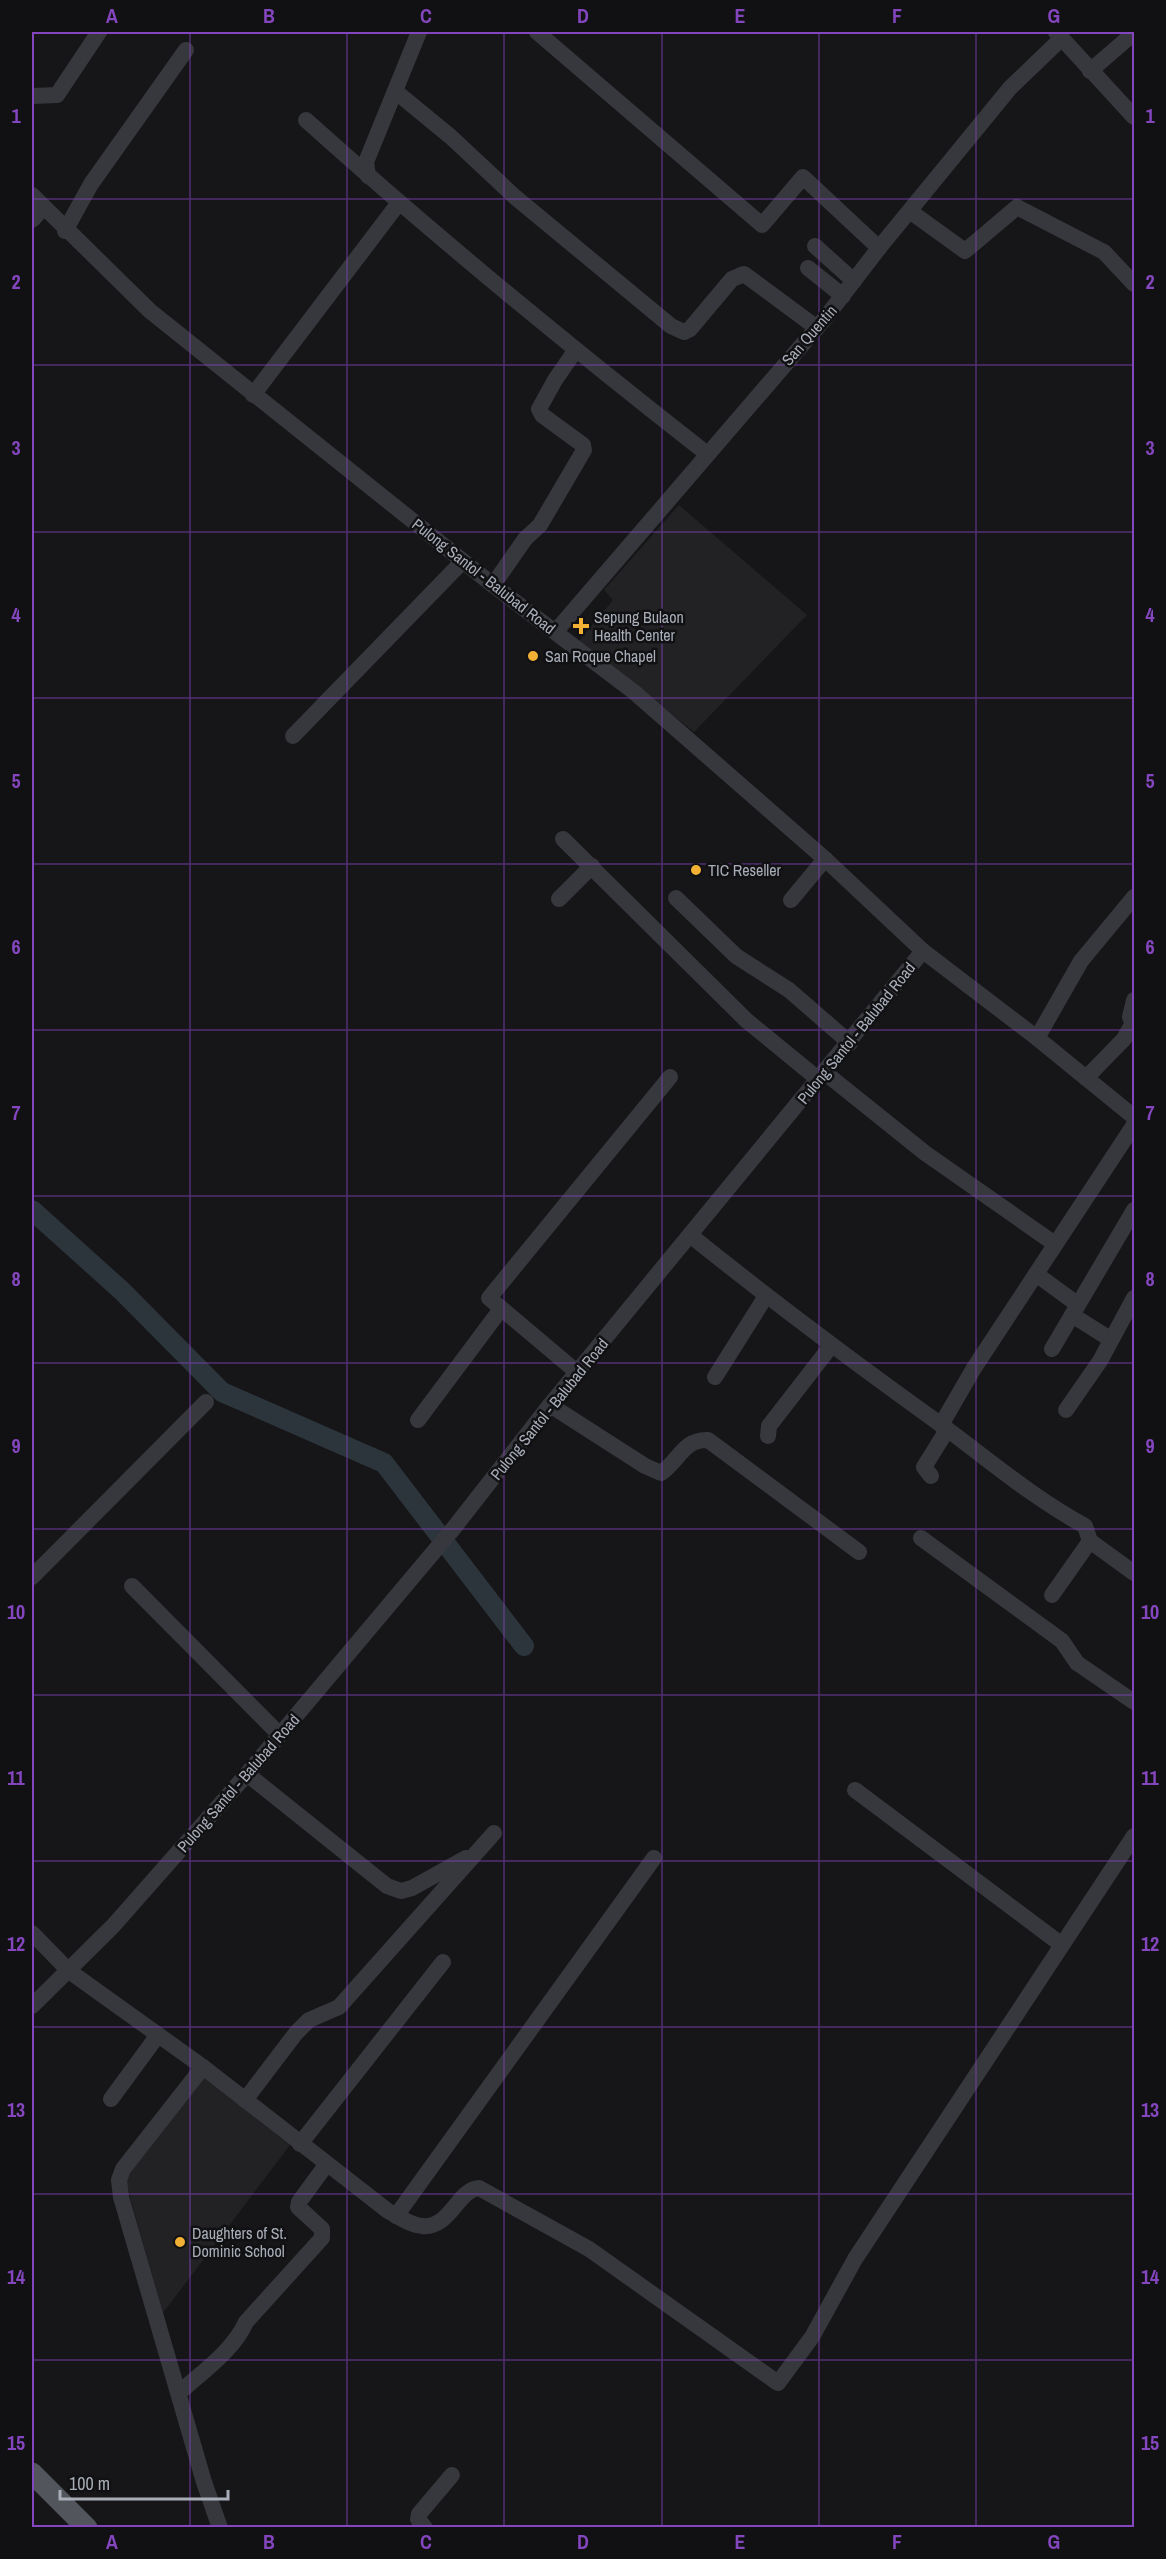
<svg xmlns="http://www.w3.org/2000/svg" width="1166" height="2559" font-family="'Archivo Narrow',sans-serif">
	<style>
		.built { fill: #222225 }
		.lines { fill: none; stroke-linecap: round; stroke-linejoin: round }
		.river { stroke: #2c353c; stroke-width: 20 }
		.minor { stroke: #37383d; stroke-width: 16 }
		.major { stroke: #53555c; stroke-width: 21 }
		.grid { fill: none; stroke: #8446be; stroke-width: 1.5; stroke-opacity: 0.55 }
		.poi-dot { fill: #f2b134; stroke: #111113; stroke-width: 2 }
		.labels { text-anchor: middle; dominant-baseline: central; stroke-width: 5; stroke-linejoin: round; paint-order: stroke }
		.street-label { font-size: 16px; fill: #a8adb8; stroke: #111113 }
		.poi-label { font-size: 16px; fill: #a8adb8; stroke: #111113; text-anchor: start }
		.neatline { fill: none; stroke: #8446be; stroke-width: 2 }
		.grid-label { font-size: 20px; text-anchor: middle; font-weight: bold; fill: #8446be }
	</style>
	<rect width="100%" height="100%" fill="#161618"/>
	<!-- built -->
	<g class="built">
		<path d="M679,505L807,615L694,732L579,641L613,600L604,590Z"/>
		<path d="M201,2075L290,2145L163,2313L123,2172Z"/>
	</g>
	<g class="lines">
		<!-- river -->
		<path class="river" d="M32,1210L122,1291L222,1392L384,1463L524,1646"/>
		<!-- minor -->
		<g class="minor">
			<path d="M537,32L762,225L803,177L879,248"/>
			<path d="M1056,32L1134,117"/>
			<path d="M1090,71L1134,33"/>
			<path d="M395,91L451,137L515,197L671,326L684,332L690,329L732,279L744,274L817,328"/>
			<path d="M32,96L57,95L99,32"/>
			<path d="M306,120C435,236 569,346 706,453"/>
			<path d="M368,176L366,162L419,32"/>
			<path d="M32,195L150,311L493,585L634,692L825,859L923,951L1037,1038L1134,1117"/>
			<path d="M911,212L965,251L1017,207L1104,252L1134,284"/>
			<path d="M32,220L43,208"/>
			<path d="M65,231L91,184L186,50"/>
			<path d="M815,246L854,281"/>
			<path d="M808,268L843,296"/>
			<path d="M253,395L398,204"/>
			<path d="M493,585L525,539L540,525L584,450L583,445L542,415L539,409L555,380L575,351"/>
			<path d="M556,631L826,317L879,248L1010,88L1062,38"/>
			<path d="M293,736L463,561"/>
			<path d="M563,839L746,1020L818,1079"/>
			<path d="M676,898L736,956L789,990L850,1043"/>
			<path d="M559,899L592,866"/>
			<path d="M791,900L825,859"/>
			<path d="M1037,1038L1081,961L1134,897"/>
			<path d="M824,1072L925,1153L1055,1244"/>
			<path d="M1086,1078L1124,1039L1133,1023L1130,1017L1134,1000"/>
			<path d="M690,1235C772,1301 855,1363 940,1424C988,1459 1033,1498 1085,1526L1090,1541L1134,1573"/>
			<path d="M1036,1274L1077,1304"/>
			<path d="M1072,1315L1110,1339"/>
			<path d="M1052,1349L1134,1210"/>
			<path d="M578,1373L489,1298L670,1077"/>
			<path d="M715,1377L766,1296"/>
			<path d="M550,1405L645,1466L661,1473C679,1461 683,1439 708,1440L859,1552"/>
			<path d="M1066,1410L1100,1361L1134,1298"/>
			<path d="M418,1420L501,1309"/>
			<path d="M941,1425L974,1368L1134,1125"/>
			<path d="M768,1436L769,1426L831,1346"/>
			<path d="M931,1476L924,1467L947,1430"/>
			<path d="M921,1538L1062,1641L1077,1663L1134,1702"/>
			<path d="M32,1577L206,1402"/>
			<path d="M132,1586L280,1735"/>
			<path d="M1052,1595L1090,1541"/>
			<path d="M247,1774L387,1886L401,1891L412,1888L466,1858"/>
			<path d="M855,1790L1062,1945"/>
			<path d="M32,1933L69,1971L203,2067L388,2211C399,2217 410,2225 422,2226C450,2229 458,2189 479,2188L589,2249L778,2383L812,2337L855,2259L1134,1836"/>
			<path d="M32,2006L113,1926L247,1774L453,1529L550,1405L923,951"/>
			<path d="M203,2067L123,2169L119,2180L121,2197L204,2482L220,2528"/>
			<path d="M111,2099L158,2035"/>
			<path d="M245,2100L296,2033L309,2020L339,2007L494,1833"/>
			<path d="M300,2144L443,1962"/>
			<path d="M396,2216L654,1858"/>
			<path d="M179,2393C202,2372 234,2350 246,2322L322,2238V2229L298,2207L299,2202L326,2165"/>
			<path d="M425,2528L418,2519L419,2514L452,2475"/>
		</g>
		<!-- major -->
		<path class="major" d="M32,2473L87,2528"/>
	</g>
	<!-- grid -->
	<path class="grid" d="M190,32V2528M347,32V2528M504,32V2528M662,32V2528M819,32V2528M976,32V2528M32,199H1134M32,365H1134M32,532H1134M32,698H1134M32,864H1134M32,1030H1134M32,1196H1134M32,1363H1134M32,1529H1134M32,1695H1134M32,1861H1134M32,2027H1134M32,2194H1134M32,2360H1134"/>
	<!-- markers -->
	<g class="poi-dot">
		<path d="M578 617h6v6h6v6h-6v6h-6v-6h-6v-6h6z"/>
		<circle cx="533" cy="656" r="6"/>
		<circle cx="696" cy="870" r="6"/>
		<circle cx="180" cy="2242" r="6"/>
	</g>
	<g class="labels">
		<!-- street labels -->
		<g class="street-label">
			<text transform="translate(809 335) rotate(-49)">San Quentin</text>
			<text transform="translate(484 576) rotate(38)">Pulong Santol - Balubad Road</text>
			<text transform="translate(856 1033) rotate(-51)">Pulong Santol - Balubad Road</text>
			<text transform="translate(549 1409) rotate(-51)">Pulong Santol - Balubad Road</text>
			<text transform="translate(238 1783) rotate(-49)">Pulong Santol - Balubad Road</text>
		</g>
		<!-- poi labels -->
		<g class="poi-label">
			<text x="594" y="617">Sepung Bulaon<tspan x="594" dy="18">Health Center</tspan></text>
			<text x="545" y="656">San Roque Chapel</text>
			<text x="708" y="870">TIC Reseller</text>
			<text x="192" y="2233">Daughters of St.<tspan x="192" dy="18">Dominic School</tspan></text>
		</g>
	</g>
	<!-- border -->
	<rect width="1166" height="2559" fill="none" stroke="#111113" stroke-width="66"/>
	<!-- scale -->
	<path d="M60 2490v9h168v-9" fill="none" stroke="#a8adb8" stroke-width="3"/>
	<text x="69" y="2490" font-size="18" fill="#a8adb8" stroke="#111113" stroke-width="4.5" paint-order="stroke">100 m</text>
	<rect x="33" y="33" width="1100" height="2493" class="neatline"/>
	<g class="grid-label">
		<text x="112" y="23">A</text>
		<text x="269" y="23">B</text>
		<text x="426" y="23">C</text>
		<text x="583" y="23">D</text>
		<text x="740" y="23">E</text>
		<text x="897" y="23">F</text>
		<text x="1054" y="23">G</text>
		<text x="16" y="123">1</text>
		<text x="1150" y="123">1</text>
		<text x="16" y="289">2</text>
		<text x="1150" y="289">2</text>
		<text x="16" y="455">3</text>
		<text x="1150" y="455">3</text>
		<text x="16" y="622">4</text>
		<text x="1150" y="622">4</text>
		<text x="16" y="788">5</text>
		<text x="1150" y="788">5</text>
		<text x="16" y="954">6</text>
		<text x="1150" y="954">6</text>
		<text x="16" y="1120">7</text>
		<text x="1150" y="1120">7</text>
		<text x="16" y="1286">8</text>
		<text x="1150" y="1286">8</text>
		<text x="16" y="1453">9</text>
		<text x="1150" y="1453">9</text>
		<text x="16" y="1619">10</text>
		<text x="1150" y="1619">10</text>
		<text x="16" y="1785">11</text>
		<text x="1150" y="1785">11</text>
		<text x="16" y="1951">12</text>
		<text x="1150" y="1951">12</text>
		<text x="16" y="2117">13</text>
		<text x="1150" y="2117">13</text>
		<text x="16" y="2284">14</text>
		<text x="1150" y="2284">14</text>
		<text x="16" y="2450">15</text>
		<text x="1150" y="2450">15</text>
		<text x="112" y="2549">A</text>
		<text x="269" y="2549">B</text>
		<text x="426" y="2549">C</text>
		<text x="583" y="2549">D</text>
		<text x="740" y="2549">E</text>
		<text x="897" y="2549">F</text>
		<text x="1054" y="2549">G</text>
	</g>
</svg>
